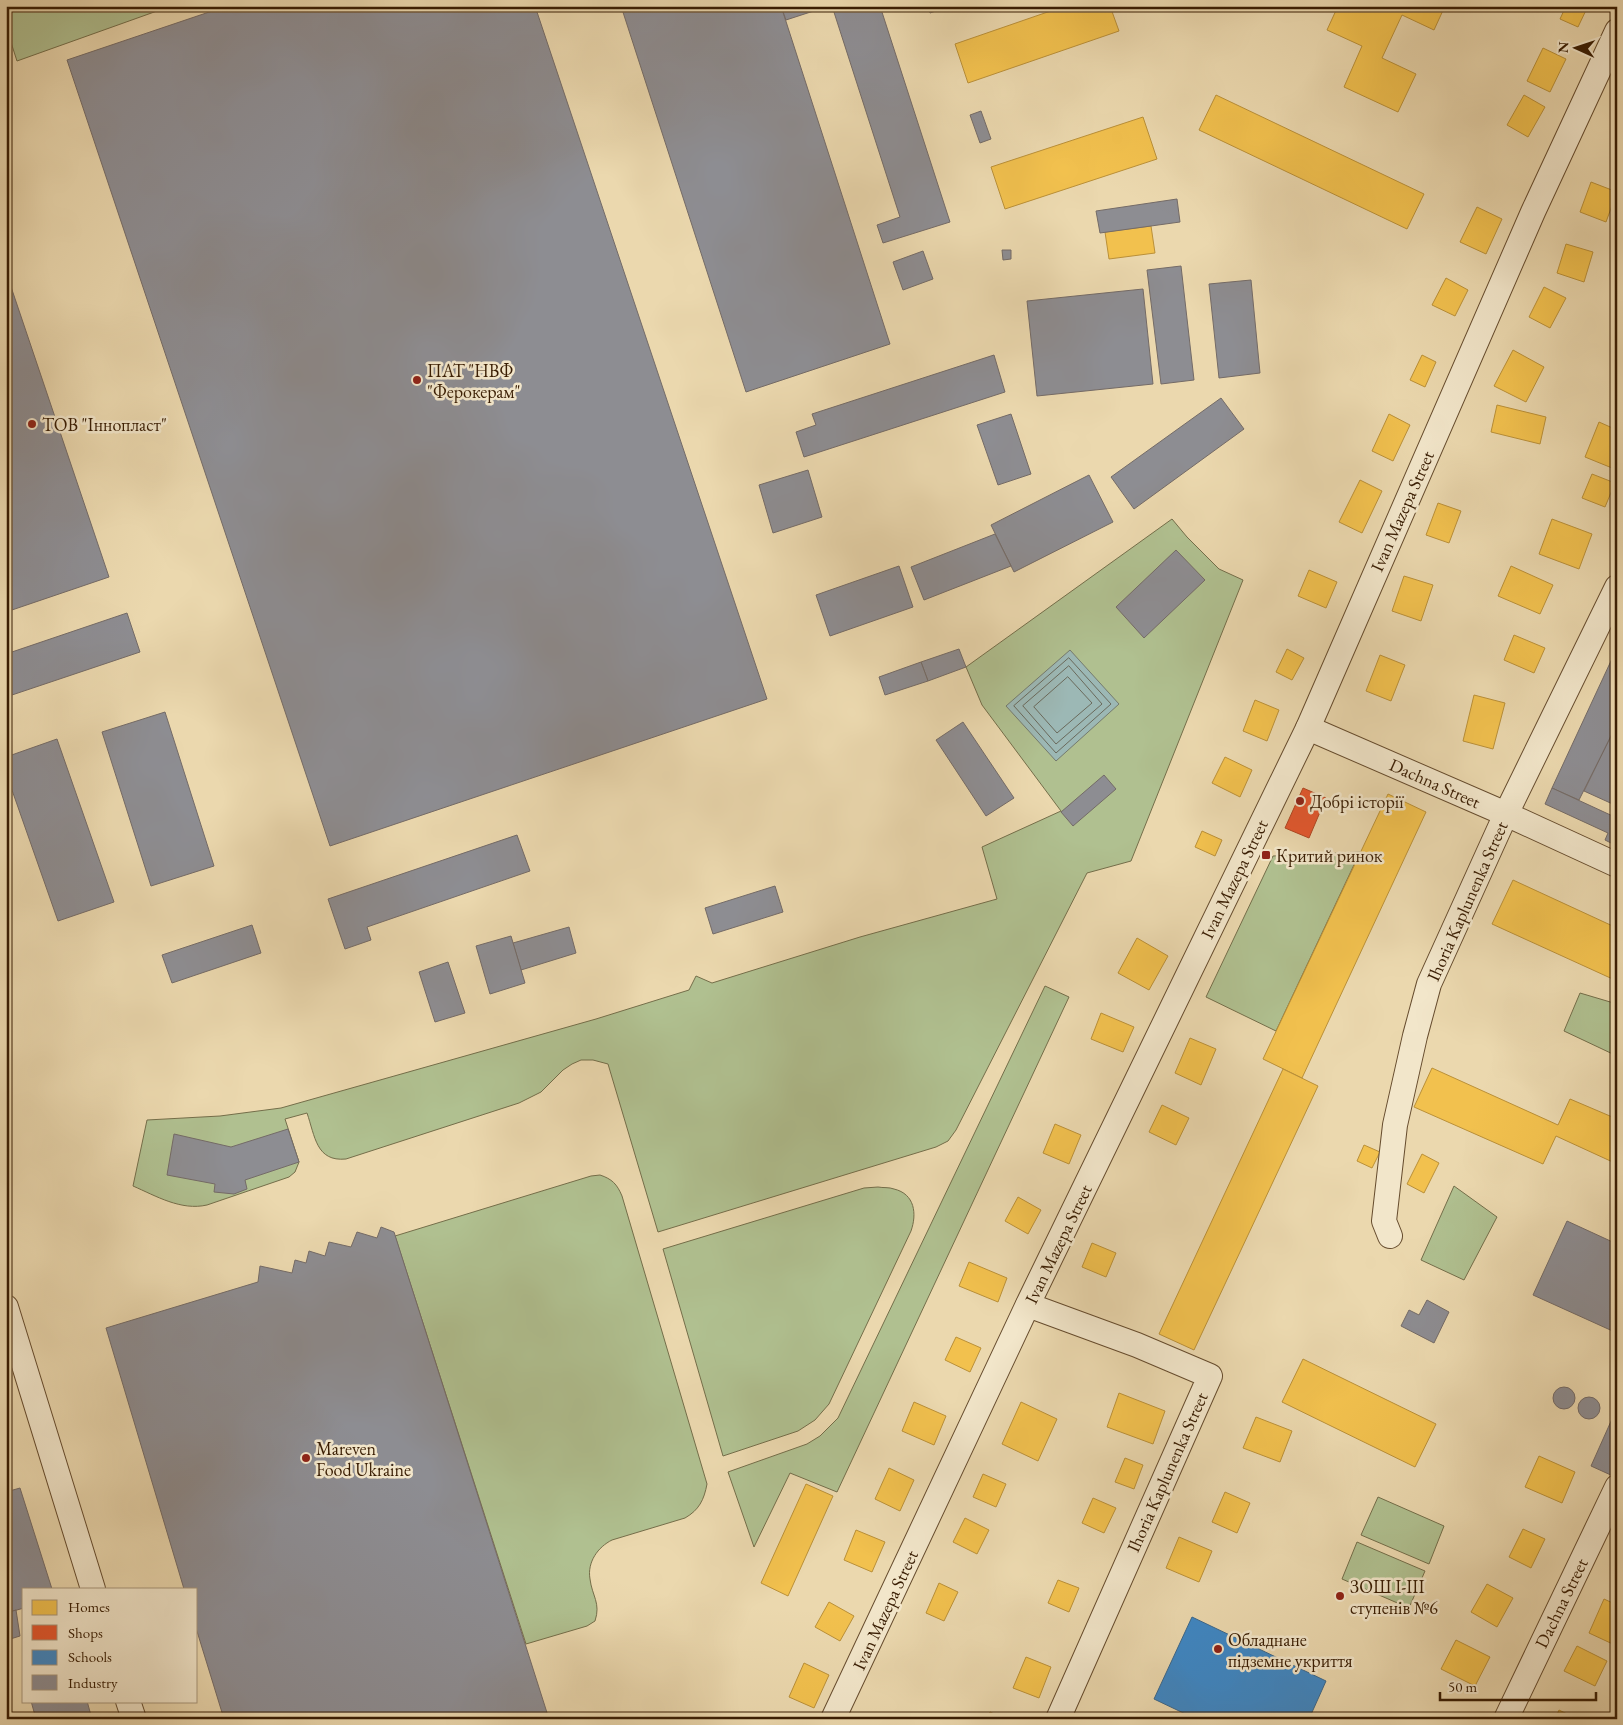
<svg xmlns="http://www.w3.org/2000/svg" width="1623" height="1725" font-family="'EB Garamond',serif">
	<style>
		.green { fill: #b0c090; stroke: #746e4a }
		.water { fill: #9cb8b5; stroke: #747a6e }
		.homes { fill: #f2c14e; stroke: #ba9038 }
		.shops { fill: #e4572e; stroke: #b14621 }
		.schools { fill: #3f88c5; stroke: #3d688b }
		.industry { fill: #8d8d92; stroke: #746b67 }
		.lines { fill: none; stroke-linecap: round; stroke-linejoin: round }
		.shore { stroke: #6a6a5c; stroke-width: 1 }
		.minor-casing { stroke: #664c2e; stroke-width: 26 }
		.minor { stroke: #f2e6ca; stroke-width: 24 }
		.poi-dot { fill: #8f2418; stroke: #f2e6ca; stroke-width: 2 }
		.labels { text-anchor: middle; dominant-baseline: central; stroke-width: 5; stroke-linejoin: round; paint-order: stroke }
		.poi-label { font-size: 18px; fill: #391d03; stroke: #f2e6ca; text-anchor: start }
		.street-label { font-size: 18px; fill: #391d03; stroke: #f2e6ca }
	</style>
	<rect width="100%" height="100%" fill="#ebd8ae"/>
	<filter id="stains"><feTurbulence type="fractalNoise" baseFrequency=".004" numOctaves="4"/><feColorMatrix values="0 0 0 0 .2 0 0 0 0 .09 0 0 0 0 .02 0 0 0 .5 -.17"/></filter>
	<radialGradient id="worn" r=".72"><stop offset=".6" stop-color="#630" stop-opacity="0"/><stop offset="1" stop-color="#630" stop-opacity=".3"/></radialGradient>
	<!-- green -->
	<g class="green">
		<path d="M6,6H171L17,61L6,27Z"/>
		<path d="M1172,519L1187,537L1219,569L1243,580L1131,861L1087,873L956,1130L948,1141L936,1147L658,1232L608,1064L593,1060H581L572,1064L563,1070L541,1092L519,1103L346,1159C316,1162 315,1136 307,1113L285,1119L299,1162L295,1172L289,1177L207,1205C181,1211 156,1196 133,1186L147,1120L220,1116L281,1108L596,1019L689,990L696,976L712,983L860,937L997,899L982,847L1061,811L982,705L966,667Z"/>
		<path d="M1360,852L1276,1031L1206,997L1273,856Z"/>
		<path d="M1045,986L1069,997L837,1492L790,1473L754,1547L728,1472L807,1444L820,1436L838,1418Z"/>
		<path d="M1580,993L1617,1004V1056L1564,1031Z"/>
		<path d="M600,1175C612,1179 617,1184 622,1196L707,1484C704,1500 699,1510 685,1518L612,1540C598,1547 587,1562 590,1579C592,1596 601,1603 595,1621L587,1626L526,1644L395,1236L591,1176Z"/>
		<path d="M1454,1186L1497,1217L1464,1280L1421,1260Z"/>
		<path d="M878,1187C883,1188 889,1187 894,1189C915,1194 917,1214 911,1231L829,1404L815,1420L798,1431L723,1456L663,1249L864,1188Z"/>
		<path d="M1378,1497L1444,1526L1429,1564L1361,1535Z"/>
		<path d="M1357,1542L1425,1571L1409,1608L1342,1579Z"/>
	</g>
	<!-- water -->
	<path class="water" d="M1070,650L1119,704L1056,761L1006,706Z"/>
	<!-- homes -->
	<g class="homes">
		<path d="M1065,6H1110L1119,31L968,83L955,44Z"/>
		<path d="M1338,6H1445L1434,30L1402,15L1382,58L1416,74L1398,112L1344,87L1362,46L1327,30Z"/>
		<path d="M1566,6H1588L1578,27L1560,19Z"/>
		<path d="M1543,48L1566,59L1550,92L1527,81Z"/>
		<path d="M1216,95L1424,194L1407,229L1199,130Z"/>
		<path d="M1524,95L1545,107L1528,137L1507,125Z"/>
		<path d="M1143,117L1157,159L1005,209L991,167Z"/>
		<path d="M1591,182L1617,192L1606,222L1580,212Z"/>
		<path d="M1477,207L1502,219L1486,254L1460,242Z"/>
		<path d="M1151,226L1155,253L1109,259L1105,232Z"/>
		<path d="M1566,244L1593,252L1584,282L1557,273Z"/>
		<path d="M1446,278L1468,290L1455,316L1432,305Z"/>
		<path d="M1544,287L1566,298L1550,328L1529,317Z"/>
		<path d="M1513,350L1544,367L1526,402L1494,386Z"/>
		<path d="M1422,355L1436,362L1425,387L1410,380Z"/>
		<path d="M1497,405L1546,417L1540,444L1491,432Z"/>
		<path d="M1389,414L1410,425L1393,461L1372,451Z"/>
		<path d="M1599,422L1617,430V470L1585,457Z"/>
		<path d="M1592,474L1615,483L1605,507L1582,498Z"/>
		<path d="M1360,480L1382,491L1362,533L1339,522Z"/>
		<path d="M1438,503L1461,511L1449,543L1426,535Z"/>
		<path d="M1552,519L1592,534L1579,569L1539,554Z"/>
		<path d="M1511,566L1553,585L1540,614L1498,596Z"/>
		<path d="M1309,570L1337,582L1326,608L1298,596Z"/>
		<path d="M1404,576L1433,585L1421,621L1392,611Z"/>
		<path d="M1514,635L1545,648L1534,673L1504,660Z"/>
		<path d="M1287,649L1304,658L1292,680L1276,672Z"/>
		<path d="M1380,655L1405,665L1391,701L1366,691Z"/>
		<path d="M1474,695L1505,703L1493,749L1463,741Z"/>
		<path d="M1255,700L1279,710L1267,741L1243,731Z"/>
		<path d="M1225,757L1252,770L1240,797L1212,783Z"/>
		<path d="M1388,794L1426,812L1302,1078L1263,1059Z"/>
		<path d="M1202,831L1222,840L1215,856L1195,847Z"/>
		<path d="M1513,880L1617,928V981L1492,924Z"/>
		<path d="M1137,938L1168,956L1149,990L1118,973Z"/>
		<path d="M1101,1013L1134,1027L1123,1052L1091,1039Z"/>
		<path d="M1190,1038L1216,1049L1201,1085L1175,1073Z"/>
		<path d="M1432,1068L1558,1125L1570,1099L1617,1119V1164L1556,1136L1543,1164L1414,1107Z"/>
		<path d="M1283,1069L1318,1086L1194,1350L1159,1334Z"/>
		<path d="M1162,1105L1189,1118L1176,1145L1149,1132Z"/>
		<path d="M1055,1124L1081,1135L1069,1164L1043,1153Z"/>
		<path d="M1364,1145L1380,1152L1372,1168L1357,1161Z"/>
		<path d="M1422,1154L1439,1163L1424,1193L1407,1184Z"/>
		<path d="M1018,1197L1041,1210L1028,1234L1005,1221Z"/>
		<path d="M1092,1243L1116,1253L1106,1277L1082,1267Z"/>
		<path d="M969,1262L1007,1278L998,1302L959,1286Z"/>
		<path d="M956,1337L981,1348L970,1372L945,1360Z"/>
		<path d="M1303,1359L1436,1424L1415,1467L1282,1402Z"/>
		<path d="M1119,1393L1165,1411L1153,1444L1107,1427Z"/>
		<path d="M914,1402L946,1416L934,1445L902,1431Z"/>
		<path d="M1021,1402L1057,1419L1038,1461L1002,1444Z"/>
		<path d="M1256,1417L1292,1431L1280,1462L1243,1448Z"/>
		<path d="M1539,1456L1575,1472L1562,1503L1525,1487Z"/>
		<path d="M1125,1458L1143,1465L1134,1489L1115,1482Z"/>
		<path d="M889,1468L914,1480L900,1511L875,1499Z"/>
		<path d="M983,1474L1006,1484L996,1507L973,1497Z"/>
		<path d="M806,1484L833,1496L788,1596L761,1583Z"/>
		<path d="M1225,1492L1250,1503L1237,1533L1212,1522Z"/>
		<path d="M1093,1498L1116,1508L1104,1533L1082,1523Z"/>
		<path d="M965,1518L989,1530L977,1554L953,1542Z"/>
		<path d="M1523,1529L1545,1539L1531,1568L1509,1557Z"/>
		<path d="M856,1530L885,1542L872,1572L844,1560Z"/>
		<path d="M1179,1537L1212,1551L1199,1582L1166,1568Z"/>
		<path d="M1058,1580L1079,1588L1069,1612L1048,1603Z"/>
		<path d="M939,1583L958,1592L944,1621L926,1613Z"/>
		<path d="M1487,1584L1513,1598L1497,1627L1471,1612Z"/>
		<path d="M1604,1599L1617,1605V1646L1589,1633Z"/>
		<path d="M829,1602L854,1616L840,1641L815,1627Z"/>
		<path d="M1456,1640L1490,1657L1475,1686L1441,1669Z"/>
		<path d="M1577,1646L1607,1661L1595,1686L1564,1671Z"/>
		<path d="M1026,1657L1051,1667L1039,1698L1013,1688Z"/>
		<path d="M804,1663L829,1675L814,1708L789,1697Z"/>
		<path d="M1559,1710L1577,1719H1555Z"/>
		<path d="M990,1712L1005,1719H987Z"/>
	</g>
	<!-- shops -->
	<path class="shops" d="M1303,788L1326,798L1309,838L1285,828Z"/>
	<!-- schools -->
	<path class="schools" d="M1192,1617L1326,1681L1309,1719H1196L1154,1699Z"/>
	<!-- industry -->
	<g class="industry">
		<path d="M227,6H535L767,699L330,846L67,60Z"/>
		<path d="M621,6H781L890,344L746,392Z"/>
		<path d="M781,6H829L786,20Z"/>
		<path d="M832,6H880L950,222L883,243L877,225L900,217Z"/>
		<path d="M927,6H950L930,13Z"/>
		<path d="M981,111L991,139L980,143L970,115Z"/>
		<path d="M1177,199L1180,222L1100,233L1096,211Z"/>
		<path d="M1002,250H1011V259L1003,260Z"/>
		<path d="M923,251L933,279L903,290L893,262Z"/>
		<path d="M1181,266L1194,380L1161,384L1147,270Z"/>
		<path d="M6,272L109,577L6,612Z"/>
		<path d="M1251,280L1260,373L1219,378L1209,284Z"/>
		<path d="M1143,289L1153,384L1037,396L1027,301Z"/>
		<path d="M994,355L1005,392L804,457L796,432L816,425L812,414Z"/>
		<path d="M1221,398L1244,429L1134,509L1111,477Z"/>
		<path d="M1011,414L1031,474L998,485L977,425Z"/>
		<path d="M808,470L822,517L773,533L759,485Z"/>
		<path d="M1089,475L1113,522L1014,572L991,525Z"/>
		<path d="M995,534L1011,566L924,600L911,567Z"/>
		<path d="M1176,550L1205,580L1144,638L1116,607Z"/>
		<path d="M899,566L913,607L830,636L816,595Z"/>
		<path d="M127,613L140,652L6,697V654Z"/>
		<path d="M1617,648V724L1579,800L1552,788Z"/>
		<path d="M959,649L966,667L928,681L921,662Z"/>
		<path d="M921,662L928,681L885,695L879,677Z"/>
		<path d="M165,712L214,866L151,886L102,732Z"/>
		<path d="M963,722L1014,798L986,816L936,740Z"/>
		<path d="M1617,724V806L1584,791Z"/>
		<path d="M57,739L114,902L58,921L6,773V757Z"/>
		<path d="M1104,775L1116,789L1073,826L1061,812Z"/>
		<path d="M1552,788L1617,818V846L1605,840L1608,833L1545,804Z"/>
		<path d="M517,835L530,871L367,927L371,940L345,949L328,899Z"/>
		<path d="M775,886L783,912L713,934L705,908Z"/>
		<path d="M252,925L261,953L172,983L162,955Z"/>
		<path d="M569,927L576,953L521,970L513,943Z"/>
		<path d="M511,936L525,983L490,994L476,946Z"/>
		<path d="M448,962L465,1013L435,1022L419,972Z"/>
		<path d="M288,1129L299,1162L245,1180L247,1189L234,1194L214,1192L215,1184L167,1175L174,1134L231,1147Z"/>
		<path d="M1567,1221L1617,1244V1333L1533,1295Z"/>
		<path d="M381,1227L394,1232L549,1719H224L196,1628V1589H184L106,1328L258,1282L260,1266L292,1273L295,1260L306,1263L309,1251L325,1256L329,1242L351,1247L357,1232L377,1238Z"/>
		<path d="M1427,1300L1449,1312L1434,1343L1401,1326L1409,1310L1419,1315Z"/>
		<circle cx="1564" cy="1398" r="11"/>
		<circle cx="1589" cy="1408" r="11"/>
		<path d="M1612,1419L1617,1422V1467L1613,1476L1591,1466Z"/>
		<path d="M20,1488L52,1589H24V1608L6,1613V1492Z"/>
		<path d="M16,1610L20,1636L7,1640L6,1613Z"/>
		<path d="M31,1701H87L92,1719H36Z"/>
	</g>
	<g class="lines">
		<!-- shore -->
		<g class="shore">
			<path d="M1069,658L1111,704L1056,753L1014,706Z"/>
			<path d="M1069,666L1102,704L1056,744L1023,706Z"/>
			<path d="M1068,677L1092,703L1057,733L1034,707Z"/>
		</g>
		<!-- minor casing -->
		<g class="minor-casing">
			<g id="minor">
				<path d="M1308,728L1506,814L1617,865"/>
				<path d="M1390,1236L1384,1221L1395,1125L1415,1036L1429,984L1506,814L1617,587"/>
				<path d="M1028,1305L1137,1345L1210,1376L1058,1719"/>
				<path d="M6,1307L93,1589"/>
				<path d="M128,1701L134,1719"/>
				<path d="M833,1719L1030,1300L1308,728L1533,212L1617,31"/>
				<path d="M1506,1719L1617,1487"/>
			</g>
		</g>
		<!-- minor -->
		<use href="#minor" class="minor"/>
	</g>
	<!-- markers -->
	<g class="poi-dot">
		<circle cx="417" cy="380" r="5"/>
		<circle cx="32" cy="424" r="5"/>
		<circle cx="1300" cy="801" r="5"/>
		<rect x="1261" y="850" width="10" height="10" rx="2.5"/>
		<circle cx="306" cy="1458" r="5"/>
		<circle cx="1340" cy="1596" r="5"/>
		<circle cx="1218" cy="1649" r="5"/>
	</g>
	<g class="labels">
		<!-- poi labels -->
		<g class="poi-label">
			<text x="427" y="370">ПАТ "НВФ<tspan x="427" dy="21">"Ферокерам"</tspan></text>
			<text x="42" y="424">ТОВ "Іннопласт"</text>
			<text x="1310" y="801">Добрі історії</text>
			<text x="1276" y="855">Критий ринок</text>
			<text x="316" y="1448">Mareven<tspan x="316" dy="21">Food Ukraine</tspan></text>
			<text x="1350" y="1586">ЗОШ І-ІІІ<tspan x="1350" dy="21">ступенів №6</tspan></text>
			<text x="1228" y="1639">Обладнане<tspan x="1228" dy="21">підземне укриття</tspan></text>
		</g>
		<!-- street labels -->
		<g class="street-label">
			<text transform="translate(1402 511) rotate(-66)">Ivan Mazepa Street</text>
			<text transform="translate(1435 783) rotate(24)">Dachna Street</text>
			<text transform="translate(1234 879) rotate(-64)">Ivan Mazepa Street</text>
			<text transform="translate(1467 901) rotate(-66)">Ihoria Kaplunenka Street</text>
			<text transform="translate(1058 1244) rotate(-64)">Ivan Mazepa Street</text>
			<text transform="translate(1167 1472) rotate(-66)">Ihoria Kaplunenka Street</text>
			<text transform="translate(1561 1603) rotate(-64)">Dachna Street</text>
			<text transform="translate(885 1610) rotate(-65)">Ivan Mazepa Street</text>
		</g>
	</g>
	<!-- margin -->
	<rect width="1623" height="1725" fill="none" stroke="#ebd8ae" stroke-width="25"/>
	<rect x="8" y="8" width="1608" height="1710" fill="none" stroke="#391d03" stroke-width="2.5"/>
	<rect x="12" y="12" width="1598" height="1700" fill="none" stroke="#391d03"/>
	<!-- legend -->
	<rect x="22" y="1588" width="175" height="115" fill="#f2e6ca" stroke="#a8967a"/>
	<rect x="32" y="1600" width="25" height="15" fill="#f2c14e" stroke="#a8967a"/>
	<text x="68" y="1612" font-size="15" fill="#391d03">Homes</text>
	<rect x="32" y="1625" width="25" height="15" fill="#e4572e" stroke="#a8967a"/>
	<text x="68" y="1638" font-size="15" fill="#391d03">Shops</text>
	<rect x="32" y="1650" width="25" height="15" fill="#3f88c5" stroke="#a8967a"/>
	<text x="68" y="1662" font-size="15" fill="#391d03">Schools</text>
	<rect x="32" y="1675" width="25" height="15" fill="#8d8d92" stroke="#a8967a"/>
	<text x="68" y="1688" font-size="15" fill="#391d03">Industry</text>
	<!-- north arrow -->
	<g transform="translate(1576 48) rotate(273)" stroke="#f2e6ca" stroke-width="4" paint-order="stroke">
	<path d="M0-4L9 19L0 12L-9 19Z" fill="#391d03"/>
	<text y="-8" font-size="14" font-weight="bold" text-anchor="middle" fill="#391d03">N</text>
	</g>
	<!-- scale -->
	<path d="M1440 1692v8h156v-8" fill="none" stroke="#391d03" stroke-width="2.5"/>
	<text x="1448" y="1692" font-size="15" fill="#391d03" stroke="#f2e6ca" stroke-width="4" paint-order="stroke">50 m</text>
	<rect width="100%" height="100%" filter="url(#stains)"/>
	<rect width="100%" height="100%" fill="url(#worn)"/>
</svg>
